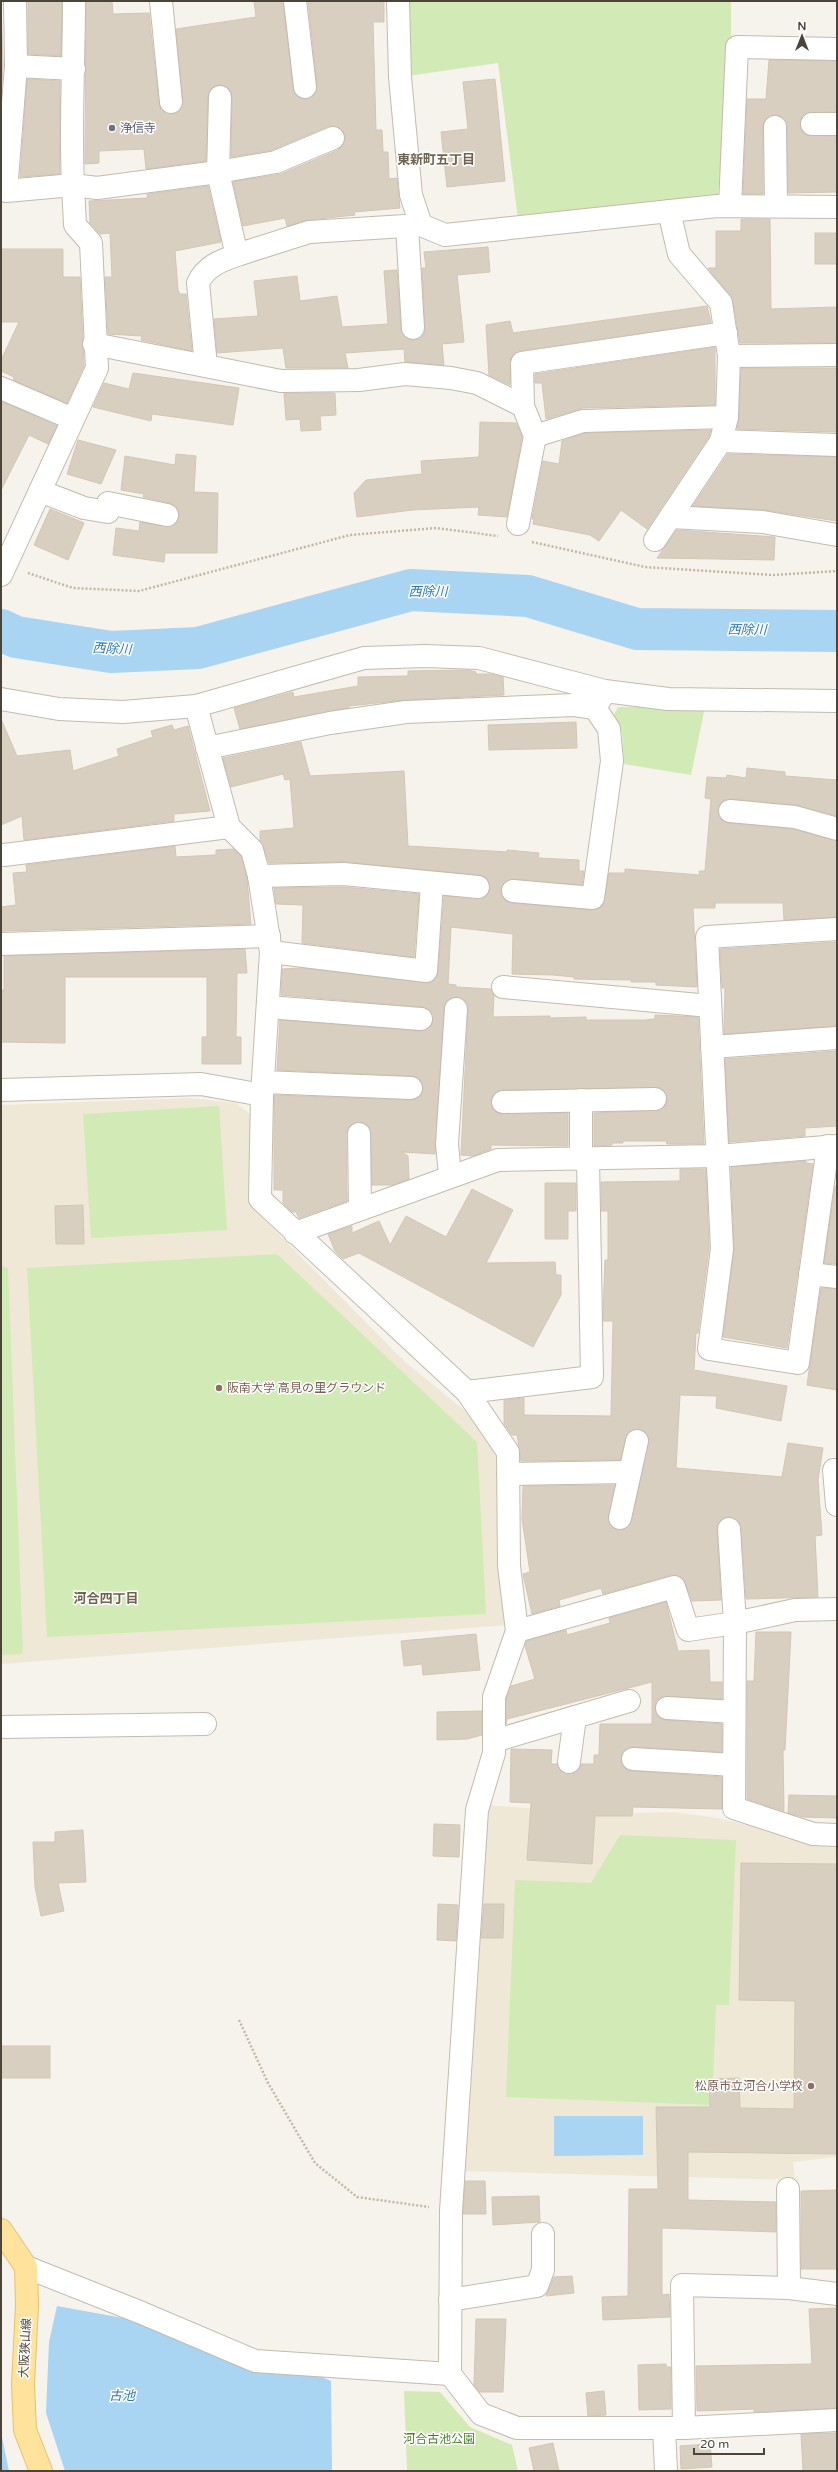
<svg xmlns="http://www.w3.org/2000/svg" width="838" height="2472" font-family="'Varela Round','Noto Sans JP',sans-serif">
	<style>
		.education { fill: #efe8d6 }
		.green { fill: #d2eab5 }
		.water { fill: #a9d4f2 }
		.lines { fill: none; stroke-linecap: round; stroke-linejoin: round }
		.river { stroke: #a9d4f2; stroke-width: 42 }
		.building { fill: #d8cfc1; stroke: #d3c7b4 }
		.minor-casing { stroke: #c2bbae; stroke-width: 24 }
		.major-casing { stroke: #e6c16a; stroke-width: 24 }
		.path { stroke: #c4b79f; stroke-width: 2.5; stroke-dasharray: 2 2; stroke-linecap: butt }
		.minor { stroke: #fff; stroke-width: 22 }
		.major { stroke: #ffe39c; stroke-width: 22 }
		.worship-dot { fill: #6b7280; stroke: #fff; stroke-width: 1.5 }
		.education-dot { fill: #8d6e63; stroke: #fff; stroke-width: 1.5 }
		.labels { text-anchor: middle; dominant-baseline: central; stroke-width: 3; stroke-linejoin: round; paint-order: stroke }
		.worship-label { font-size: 12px; fill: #5b616d; stroke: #fff; text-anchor: start }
		.education-label { font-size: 12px; fill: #785e54; stroke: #fff; text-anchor: start }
		.street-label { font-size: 12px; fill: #4b4439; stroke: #fff }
		.park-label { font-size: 12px; fill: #4a7f2a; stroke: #fff }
		.neighbourhood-label { font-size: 13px; font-weight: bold; fill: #6e6250; stroke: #fff }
		.water-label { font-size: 13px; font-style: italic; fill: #2e7ab2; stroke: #fff }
	</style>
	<rect width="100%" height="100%" fill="#f6f3ec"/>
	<!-- education -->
	<g class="education">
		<path d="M189,1098L236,1103L251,1115V1206L405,1362L469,1414L495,1452L500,1478L508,1625L1,1664V1105Z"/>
		<path d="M486,1805L606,1814L675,1812L717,1818L822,1843L837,1844V2157L793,2162L795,2180L462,2171Z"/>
	</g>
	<!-- green -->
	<g class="green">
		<path d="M398,1H731V34L717,206L519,227L498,63L400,77Z"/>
		<path d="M618,707H705L691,775L624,764L622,733L614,715Z"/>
		<path d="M219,1106L227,1230L91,1238L83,1114Z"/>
		<path d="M277,1254L477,1442L486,1614L47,1637L27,1268Z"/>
		<path d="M1,1266L8,1268L23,1654L1,1655Z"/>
		<path d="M620,1835L736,1840L729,2005H716L712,2105L506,2097L515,1880L591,1883Z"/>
		<path d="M404,2391L440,2392L470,2427L512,2445L518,2471H407Z"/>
	</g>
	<!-- water -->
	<g class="water">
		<path d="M554,2116H643V2155L554,2156Z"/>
		<path d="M57,2306L134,2320L315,2374L331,2381L332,2471H65L46,2413L49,2342Z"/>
		<path d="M1,2312L2,2437L9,2471H1Z"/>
	</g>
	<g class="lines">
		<!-- river -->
		<path class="river" d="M1,630L16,637L111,652L198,648L411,590L528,596L637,629L837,631"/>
	</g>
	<!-- building -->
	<g class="building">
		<path d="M1,1L3,66L1,97Z"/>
		<path d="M28,1H62L61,56L28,54Z"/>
		<path d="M86,1H112L113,14L149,13L159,103L161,110L172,114L179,112L183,101L176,29L256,17L254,1H283L293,88L300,98L307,99L316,92L317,86L308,1H384V22H373L376,130H382L383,152H388L389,179L397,178L400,208L354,212L355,215L308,220L287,226L285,218L243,226L233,182L281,174L338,150L343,145L345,134L340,128L329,126L272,150L231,157L232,97L231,91L221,85L214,86L208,96L206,161L146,169L144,149L99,151V163L85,164Z"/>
		<path d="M769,60L837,61V112L806,113L800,124L801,130L806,135L837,136V192L788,193L787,126L781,116L774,115L764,121L763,127V194H743L747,99H766Z"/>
		<path d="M27,79L60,81V174L20,177Z"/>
		<path d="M495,79L505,181L447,187L441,132L468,129L463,82Z"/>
		<path d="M208,186L221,242L175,251L178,290L180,294H186L192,351L141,340L142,336L108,334L105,277H112L110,233L100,234L90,223L89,201L148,198L147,194Z"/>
		<path d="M741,219H770L771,309L837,307V343H740L733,301L708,268H716V231H741Z"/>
		<rect x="815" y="233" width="22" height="31"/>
		<path d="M488,247L490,272L457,275L464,342L442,344L444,365L405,362L404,349L345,353L348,368H286L283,348L217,353L214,319L258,316L254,281L297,276L300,301L337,296L342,327L388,324L384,271L397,270L401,329L407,339H420L424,334L425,327L422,268H426L424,252Z"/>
		<path d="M1,249H63V277H80L84,366L67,403L13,380L14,377L1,371V360L19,322H1Z"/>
		<path d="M707,306L711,323L520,351L511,358L510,385L489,375L486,325L510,321L513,333Z"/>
		<path d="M715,347V405L583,408L546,419L542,383H535V374Z"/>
		<path d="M741,368H837V432L737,429L739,418Z"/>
		<path d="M133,373L239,388L233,425L152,414L151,421L93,407L104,383L129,389Z"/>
		<path d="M284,393H335L336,415L320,416L321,430L301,431L300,419L286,420Z"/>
		<path d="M3,402L57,426L48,444L29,435L1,490V407Z"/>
		<path d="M480,422L516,423L522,437L507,517L478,515L479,507L412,510L357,517L354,493L366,480L422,474L421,461L479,457Z"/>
		<path d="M711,430L709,436L647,529L621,510L599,541L590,535L533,524L534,519H532L543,461L559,464L562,441L585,433Z"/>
		<path d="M78,440L116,450L101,484L67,474Z"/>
		<path d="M176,454L196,456L194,492L218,493L217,553H165L164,562L113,555L116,528L139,531L140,522L171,527L176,524L179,517L176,506L170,503L143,497L144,494L121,490L125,456L175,465Z"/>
		<path d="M728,454L837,457V521L764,510L693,506Z"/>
		<path d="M50,509L84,523L68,560L34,545Z"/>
		<path d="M677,530L775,537L774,560L657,558Z"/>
		<path d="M468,670L476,672V674H491L503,677L504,695L405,700L349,706V708L240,729L234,708L293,692L294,697L358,686V677L408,676V671Z"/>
		<path d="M1,719L17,756L70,750L73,771L119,756L117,749L153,737L151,731L172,725L174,730L188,726L210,811L174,814V821L24,840L22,816L1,825Z"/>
		<path d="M576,722L577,748L489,750L488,725Z"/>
		<path d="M301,742L310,776L404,771L408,846L507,852V850L539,853L538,858L579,860V871H584L582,885L514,879L503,884L502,896L506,901L512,903L592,910L603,905L609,873H625V869L700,875L699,871H705L711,799L705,798L707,777L726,778L727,775L746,778L747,768L785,772V776L837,780V816L796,805L731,799L724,800L720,804L719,817L728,823L793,829L837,841V917L784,920L783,903H715V908H693L697,987L656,985V982H631V980L574,979V977L553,975L512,974L513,934L451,927L448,984L456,985V987L491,989L494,995L493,1017L550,1016V1018L586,1017V1020H644L655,1019V1015L698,1017L704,1144H667L666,1141H623V1143H612V1145L594,1146V1113L661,1110L666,1105L667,1098L661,1088L503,1090L496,1092L491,1102L493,1109L497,1113H568V1146L491,1145V1149L473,1156L461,1155L468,1010L463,999L456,997L446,1002L444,1008L435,1154L402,1152L408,1156L409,1179L393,1185H372L370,1128L365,1123H353L348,1128L346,1134L347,1201L299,1218L296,1212H292L283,1203V1190H274V1095L410,1100L421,1095L423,1088L418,1078L412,1076L277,1070L280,1020L420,1031L431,1026L433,1020L428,1009L422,1007L281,995L282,969L301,968L431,983L436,978L438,972L444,896L483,898L488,894L490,888L486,877L479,875L345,862L269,863L260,841V831L294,828L290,779L285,780L283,774L231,787L223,758Z"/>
		<path d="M175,846L176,857L216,855V850L234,849L241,856L247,879L251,924L1,931V907L16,905L13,873L27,872L26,865Z"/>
		<path d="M344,887L419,894L414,957L302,943L303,905L276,904L274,888Z"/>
		<path d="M837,942V1026L724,1034L725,988H722L720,949Z"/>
		<path d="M245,949L247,973H237L236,1037H241V1064H202V1037H207V977H65V1043L1,1042V990H4V956Z"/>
		<path d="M837,1051V1126L805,1128V1136L729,1142L725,1059Z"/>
		<path d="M806,1161V1163L813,1164L787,1348L723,1337L734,1250L731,1167Z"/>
		<path d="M680,1169H706L709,1248L698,1333H696L694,1370L787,1386L781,1421L716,1408L717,1396L680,1395L676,1468L782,1477L788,1443L823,1448L818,1480L822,1535L815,1536L818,1597L746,1599L741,1528L739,1522L729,1517L722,1519L717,1529L721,1600L692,1601L683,1578L671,1575L603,1594L601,1588L559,1600L560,1606L532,1614L523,1574L530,1572L522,1519L523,1486L615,1485L608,1521L612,1527L624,1530L632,1521L649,1438L640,1429L628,1432L620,1460L521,1461L517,1435H512L504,1424V1400L524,1398V1415L611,1416L613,1321H603V1314L605,1260H608V1211H601V1182L680,1181Z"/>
		<path d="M545,1183H576V1211H568V1239H545Z"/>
		<path d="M835,1186H837V1264L824,1263Z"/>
		<path d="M472,1189L513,1210L486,1263L555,1262L556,1275H561V1295L533,1347L359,1253L343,1259L335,1251L328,1234L352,1226V1233L379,1221L390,1245L406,1216L446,1237Z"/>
		<path d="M83,1205L84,1244H56L55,1206Z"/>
		<path d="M821,1288L837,1289V1390L807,1385Z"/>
		<path d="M666,1602L678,1651L709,1650L710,1682H722V1699L662,1697L656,1701V1713L660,1718L666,1720L722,1724V1752L633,1747L622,1752V1764L626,1769L632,1771L722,1777V1809L633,1807L632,1816H595L592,1864L527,1860L531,1803L510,1802L511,1749L552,1750L551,1764H557L562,1772L574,1773L581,1764H594V1755H599L600,1724H652V1682L507,1719L506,1724V1699L511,1686L535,1679L525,1646L527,1641L566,1630L567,1635L610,1623L609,1618Z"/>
		<path d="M756,1632H791L785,1750H783L784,1811L747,1799V1681H754Z"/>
		<path d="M476,1634L480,1670L423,1675L422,1664L404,1666L401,1641Z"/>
		<path d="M482,1711V1735L467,1739L437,1740V1712Z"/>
		<path d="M789,1795L837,1796V1818L803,1817L788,1813Z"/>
		<path d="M434,1824L460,1825L459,1857L433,1856Z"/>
		<path d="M83,1830L86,1882L58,1883L64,1911L41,1916L35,1887L33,1842H55V1832Z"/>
		<path d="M741,1863L837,1864V2154L688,2152V2200L776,2202V2232L662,2228V2295L669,2294L670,2317L603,2320L602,2297L628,2296L629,2189H658L656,2107H710L709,2079L739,2078L740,2108L794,2109L795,2001L739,2000Z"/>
		<path d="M438,1904L458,1905L456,1941L437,1940Z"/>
		<path d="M484,1904H504L503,1938H481Z"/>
		<rect x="1" y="2046" width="49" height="32"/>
		<path d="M465,2181H485L486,2214H463Z"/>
		<path d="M837,2190V2269H801V2191Z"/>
		<path d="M539,2196L540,2222L493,2225L492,2197Z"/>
		<path d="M572,2276L574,2293L546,2296L554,2277Z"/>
		<path d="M837,2308V2408L754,2412V2409L697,2411L696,2366L812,2364L809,2309Z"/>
		<path d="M476,2319H506L503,2392H479L474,2385Z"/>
		<path d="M666,2364V2367H671V2409L639,2410L638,2365Z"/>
		<path d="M604,2391L606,2415L588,2416L586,2393Z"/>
		<path d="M837,2433V2471H803L801,2434Z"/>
		<path d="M553,2443L559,2471H534L529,2448Z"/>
		<path d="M710,2444L712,2467L681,2469L680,2446Z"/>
	</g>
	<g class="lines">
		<!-- minor casing -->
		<g class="minor-casing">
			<g id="minor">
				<path d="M74,1C74,62 70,123 73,185L97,188L218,172L276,162L333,138"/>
				<path d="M161,1L171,102"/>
				<path d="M295,1L305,87"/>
				<path d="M398,1L400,77L411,195L421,225L445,235L717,206L837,207"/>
				<path d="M16,66L74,69"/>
				<path d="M220,97L218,172L234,243L240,254L309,232L421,225"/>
				<path d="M812,124H837"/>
				<path d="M775,127L776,206"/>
				<path d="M730,206L737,47L837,49"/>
				<path d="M407,226L413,328"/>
				<path d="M94,344L281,381L359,380L405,374L451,378L477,383L523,406"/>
				<path d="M729,356L837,355"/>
				<path d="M206,366L198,283C206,265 223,260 240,254"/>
				<path d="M1,388L73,419"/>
				<path d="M535,436L583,421L727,417"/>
				<path d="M721,441L837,445"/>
				<path d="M40,491L84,508L108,512V503L167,515"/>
				<path d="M671,517L763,522L837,535"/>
				<path d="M518,524L535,436L523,406L522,363L726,333"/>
				<path d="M655,540L721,441L727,417L729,356L721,303L679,254L669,211"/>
				<path d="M1,575L97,368L91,243L75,225L73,185L6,191L16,66L15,1"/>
				<path d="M1,699L59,709L123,712L196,706L364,658L425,656L479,658L605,691L668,699L837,701"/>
				<path d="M207,748L330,723L406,712L574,705L595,708"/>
				<path d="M730,811L795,817L837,829"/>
				<path d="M4,855L229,827"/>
				<path d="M259,876L344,874L478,887"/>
				<path d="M513,891L593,898L612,761L609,729L595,708L603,695"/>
				<path d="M1,944L269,936"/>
				<path d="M271,952L426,971L432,884"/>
				<path d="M503,987L710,1006"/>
				<path d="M268,1007L421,1019"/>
				<path d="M712,1047L837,1038"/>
				<path d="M263,1082L411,1088"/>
				<path d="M1,1090L201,1084L262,1095"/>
				<path d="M503,1102L655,1099"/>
				<path d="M359,1134L360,1208"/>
				<path d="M828,1146L798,1363L709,1349L722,1249L707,937L837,929"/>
				<path d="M581,1160V1100"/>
				<path d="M450,1175L447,1144L456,1009"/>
				<path d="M295,1233L498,1160L718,1156L837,1146"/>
				<path d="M810,1274L837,1277"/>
				<path d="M467,1392L592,1377L588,1159"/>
				<path d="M834,1470L837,1505"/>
				<path d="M508,1474L630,1472"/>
				<path d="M620,1518L637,1441"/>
				<path d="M837,1609L795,1610L735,1623L734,1808L813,1834L837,1835"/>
				<path d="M517,1631L674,1587L688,1630L735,1623L729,1529"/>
				<path d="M667,1708L734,1712"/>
				<path d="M1,1727L205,1724"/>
				<path d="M494,1741L629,1701"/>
				<path d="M633,1759L734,1765"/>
				<path d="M569,1762L575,1717"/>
				<path d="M788,2189L789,2288"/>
				<path d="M26,2267L142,2313L255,2361L450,2374L451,2211L477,1810L494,1753V1697L517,1631L509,1566L508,1452L467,1392L260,1199L262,1095L271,952L259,876L252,850L229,827L196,706"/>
				<path d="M450,2300L537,2286L543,2270V2234"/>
				<path d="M450,2374L481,2414L517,2428H684L837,2420"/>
				<path d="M664,2428L666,2471"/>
				<path d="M684,2428L682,2285L789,2288L837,2294"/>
			</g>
		</g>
		<!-- major casing -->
		<g class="major-casing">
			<path id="major" d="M1,2230L26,2267L27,2305L23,2384L25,2430L41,2471"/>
		</g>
		<!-- path -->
		<g class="path">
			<path d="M532,542L645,567L773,575L837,571"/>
			<path d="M28,573L73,588L139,591L350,535L436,528L498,536"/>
			<path d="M239,2020L268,2083L315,2163L357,2197L429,2207"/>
		</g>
		<!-- minor -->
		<use href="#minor" class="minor"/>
		<!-- major -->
		<use href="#major" class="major"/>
	</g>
	<!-- markers -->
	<circle class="worship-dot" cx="112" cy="128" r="4"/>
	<g class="education-dot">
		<circle cx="219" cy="1388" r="4"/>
		<circle cx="811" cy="2086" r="4"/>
	</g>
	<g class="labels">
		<!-- worship labels -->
		<g class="worship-label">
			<text x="120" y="128">浄信寺</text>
		</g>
		<!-- education labels -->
		<g class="education-label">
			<text x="227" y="1388">阪南大学 高見の里グラウンド</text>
			<text x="803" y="2086" text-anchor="end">松原市立河合小学校</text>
		</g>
		<!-- street labels -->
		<g class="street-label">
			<text transform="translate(25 2348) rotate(-87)">大阪狭山線</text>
		</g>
		<!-- park labels -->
		<g class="park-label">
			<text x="439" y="2439">河合古池公園</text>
		</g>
		<!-- neighbourhood labels -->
		<g class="neighbourhood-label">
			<text x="436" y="160">東新町五丁目</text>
			<text x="106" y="1599">河合四丁目</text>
		</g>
		<!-- water labels -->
		<g class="water-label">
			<text x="428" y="592">西除川</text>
			<text transform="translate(747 630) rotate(1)">西除川</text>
			<text transform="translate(112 649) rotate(3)">西除川</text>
			<text x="122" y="2396">古池</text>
		</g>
	</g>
	<!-- border -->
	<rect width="838" height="2472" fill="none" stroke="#4b4439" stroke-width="4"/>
	<!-- north arrow -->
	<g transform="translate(802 36)" stroke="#ffffff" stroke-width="3" paint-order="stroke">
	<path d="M0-3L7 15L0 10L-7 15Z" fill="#4b4439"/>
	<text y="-6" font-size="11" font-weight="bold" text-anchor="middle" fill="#4b4439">N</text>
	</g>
	<!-- scale -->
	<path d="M694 2448v6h70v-6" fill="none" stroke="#4b4439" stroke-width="2"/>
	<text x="700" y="2448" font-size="12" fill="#4b4439" stroke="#ffffff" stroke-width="3" paint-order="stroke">20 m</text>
</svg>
